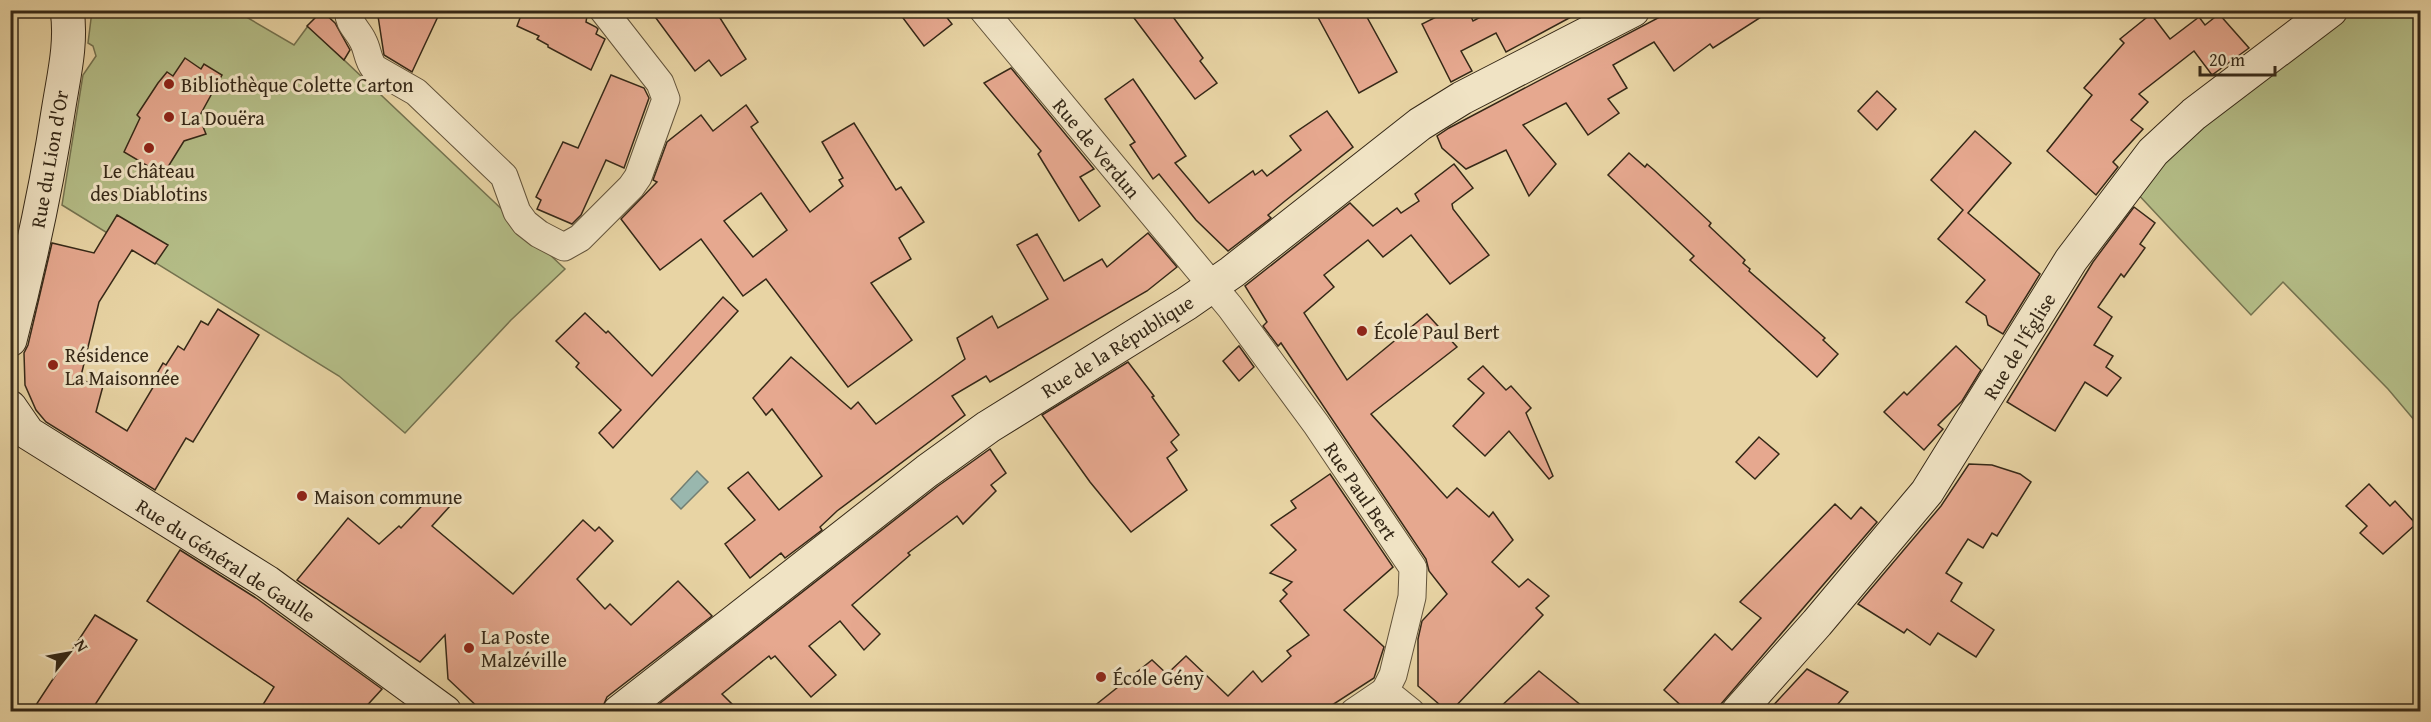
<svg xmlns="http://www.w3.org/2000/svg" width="2431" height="722" font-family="'Gentium Book Plus',serif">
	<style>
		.green { fill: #b4bd87; stroke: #74724f; stroke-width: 1.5 }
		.water { fill: #99b7ae; stroke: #717e72; stroke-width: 1.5 }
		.building { fill: #e6a88f; stroke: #352817; stroke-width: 1.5; fill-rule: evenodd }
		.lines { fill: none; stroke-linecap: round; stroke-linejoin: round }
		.street-casing { stroke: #62533a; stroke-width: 29 }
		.secondary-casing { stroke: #352817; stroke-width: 35 }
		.street { stroke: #f0e3c4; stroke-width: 27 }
		.secondary { stroke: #f0e3c4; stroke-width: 33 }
		.poi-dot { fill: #8f2418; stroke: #f0e3c4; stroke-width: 2 }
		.labels { text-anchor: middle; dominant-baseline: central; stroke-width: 6; stroke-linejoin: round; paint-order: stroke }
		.poi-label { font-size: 20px; fill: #352817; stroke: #f0e3c4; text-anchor: start }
		.street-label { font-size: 20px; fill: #352817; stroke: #f0e3c4 }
	</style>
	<rect width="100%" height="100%" fill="#e8d4a4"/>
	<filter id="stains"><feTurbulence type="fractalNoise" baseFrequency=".00333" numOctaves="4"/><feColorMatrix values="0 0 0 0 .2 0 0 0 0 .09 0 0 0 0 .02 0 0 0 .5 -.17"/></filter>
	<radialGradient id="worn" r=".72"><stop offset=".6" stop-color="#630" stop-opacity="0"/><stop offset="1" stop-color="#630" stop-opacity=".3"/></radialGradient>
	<!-- green -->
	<g class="green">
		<path d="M92,11H236L294,45L308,26L565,269L511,320L405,433L339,376L62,205L83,75L96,56L93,46L88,43Z"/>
		<path d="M2353,11H2420V427L2388,389L2283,282L2251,315L2135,191L2199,128Z"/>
	</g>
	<!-- water -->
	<path class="water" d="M697,471L708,482L681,509L671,499Z"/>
	<!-- building -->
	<g class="building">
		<path d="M388,10H441L412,72L384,55L378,16Z"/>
		<path d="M523,10H588L586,22L596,27L598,29L596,34L605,39L591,70L548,47V45L537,39L539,36L517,26Z"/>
		<path d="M650,10H715L746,59L721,76L709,60L695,71Z"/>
		<path d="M897,10H941L952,24L924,46Z"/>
		<path d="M1128,10H1168L1203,58L1200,61L1217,83L1195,99Z"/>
		<path d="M1314,10H1363L1397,72L1359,93Z"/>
		<path d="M1450,10H1468L1473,21L1494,10H1584L1506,52L1496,33L1461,51L1472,71L1451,82L1422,24Z"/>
		<path d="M1673,10H1772L1713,48L1710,44L1674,71L1654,42L1613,65L1627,88L1608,99L1619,113L1588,135L1566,103L1523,125L1556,164L1529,196L1506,150L1466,169L1442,148L1437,136L1449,128Z"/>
		<path d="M322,11L335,23L350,50L344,60L307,26Z"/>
		<path d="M2151,14L2170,39L2199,17L2205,25L2219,14L2249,48L2212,75L2194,51L2139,94L2148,102L2131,120L2143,129L2113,162L2118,167L2096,195L2047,151L2092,95L2084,88L2124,43L2120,39Z"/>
		<path d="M185,58L201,69L204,64L222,75L199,117L206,134L184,141L163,175L124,152L140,118L137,115L158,83L167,72L173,76Z"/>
		<path d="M1011,68L1094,169L1080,177L1100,206L1079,221L1038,154L1041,151L984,83Z"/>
		<path d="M611,75L644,88L649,98L624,168L606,160L581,215L572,224L537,209L541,200L536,197L563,142L578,148Z"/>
		<path d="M1133,79L1186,156L1175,163L1209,203L1253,171L1255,175L1262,170L1267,176L1301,150L1290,136L1327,111L1353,147L1285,201L1268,215L1271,218L1228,251L1196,220L1159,174L1153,179L1130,145L1135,142L1105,99Z"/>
		<path d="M1877,91L1896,109L1877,130L1858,111Z"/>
		<path d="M746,105L758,122L751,127L810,212L843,186L839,180L843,178L822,142L854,123L896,190L901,187L924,222L899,238L911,259L871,283L912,340L848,387L766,279L743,296L701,239L660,270L621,219L657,182L653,180L667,142L701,115L713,131ZM761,193L787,230L753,257L724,221Z"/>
		<path d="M1975,131L2011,163L1968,213L2040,274L2003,334L1988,325L1986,316L1966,302L1985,280L1938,239L1963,210L1931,180Z"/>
		<path d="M1629,153L1645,167L1647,164L1654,170L1711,223L1709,226L1745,260L1743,263L1750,269L1749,271L1825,338L1823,340L1838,354L1817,377L1690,260L1694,256L1608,175Z"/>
		<path d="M1454,164L1473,188L1452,204L1453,209L1489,255L1450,284L1411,235L1383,257L1368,240L1324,275L1334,287L1304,313L1347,380L1427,314L1457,347L1371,414L1447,498L1457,488L1489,517L1493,512L1513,540L1492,562L1519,587L1528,579L1549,596L1536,608L1543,615L1451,711H1447L1418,686V639L1422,621L1447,594L1429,571L1426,559L1281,343L1278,346L1263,326L1267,322L1245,286L1350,203L1373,226L1397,208L1401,213L1419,201L1415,194Z"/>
		<path d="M2134,207L2155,223L2140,244L2145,248L2124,277L2121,274L2098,307L2112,317L2094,345L2113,356L2106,367L2121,378L2107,396L2085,382L2055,431L2007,402L2093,262Z"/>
		<path d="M117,215L168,245L155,264L132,250L99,302L80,380L103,386L96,412L127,431L155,384L152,382L163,363L166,365L178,346L184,350L201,321L208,325L218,309L259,335L193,442L186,438L155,490L46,422L36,410L25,385L24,353L28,345L52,243L94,253Z"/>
		<path d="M1148,233L1177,267L1147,291L990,382L986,376L952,396L965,415L837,511L820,527L822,530L785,558L781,553L750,578L725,544L755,520L728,488L748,472L779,510L822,476L772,409L766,415L753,398L791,357L851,409L858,402L876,424L965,359L957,338L992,316L998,328L1048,299L1017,245L1037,234L1064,281L1102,259L1107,267Z"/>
		<path d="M723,297L738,311L613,448L599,433L621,410L576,367L579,363L556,341L585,313L606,333L608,331L652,376Z"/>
		<path d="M1239,346L1254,367L1239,381L1223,361Z"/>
		<path d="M1956,346L1981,370L1962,401L1938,425L1943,429L1924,450L1884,412L1904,392L1907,395Z"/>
		<path d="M1128,362L1154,396L1152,397L1179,435L1171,442L1177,450L1167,458L1187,490L1131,532L1090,482L1042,415Z"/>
		<path d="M1483,366L1506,390L1511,386L1531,408L1526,413L1553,476L1549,479L1509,431L1485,456L1453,426L1484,393L1468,379Z"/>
		<path d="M1759,437L1779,454L1755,479L1736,462Z"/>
		<path d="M990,449L1006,473L991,485L996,491L963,524L957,516L908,553L910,555L852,605L880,634L864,650L840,621L809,646L836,675L811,697L775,656L771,659L769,656L722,694L739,711H650L938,486Z"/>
		<path d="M1969,464L1992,465L2020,474L2031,482L1997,536L1992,533L1983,548L1968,539L1946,573L1962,583L1951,601L1994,630L1976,657L1938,633L1930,645L1907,629L1904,633L1858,604L1941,506Z"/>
		<path d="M1330,474L1393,567L1344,610L1384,647L1374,678L1323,711H1088L1152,660L1167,674L1186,656L1228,696L1253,671L1262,682L1291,656L1287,651L1309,635L1280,601L1287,594L1283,590L1292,582L1270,573L1296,550L1271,525L1296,508L1291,501Z"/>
		<path d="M2369,484L2390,506L2395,501L2416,524L2383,554L2360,533L2367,526L2346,506Z"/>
		<path d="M435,492L450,506L432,526L513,594L583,520L595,531L599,527L613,541L577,579L605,609L610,604L631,625L678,581L712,616L607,697L601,711H482L448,679L445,635L420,662L297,580L348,518L379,544L399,526L401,528Z"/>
		<path d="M1835,504L1851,519L1861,507L1877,522L1715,711H1687L1664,690L1715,634L1732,650L1761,618L1740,602Z"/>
		<path d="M180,550L256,598L382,689L362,711H259L274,687L147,601Z"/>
		<path d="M95,615L137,640L91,711H32Z"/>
		<path d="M1807,669L1848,692L1832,711H1768Z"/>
		<path d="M1539,671L1588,711H1496Z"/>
	</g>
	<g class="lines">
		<!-- street casing -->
		<g class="street-casing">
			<g id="street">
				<path d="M349,10C347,23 358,30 363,41C368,50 367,59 374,68L416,92L504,176L517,212L525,223L539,234L564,247L580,238L631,187L638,177L666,99L660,83L603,10"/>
				<path d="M983,10L1230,307L1316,424L1413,568L1412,597L1393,675L1385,691"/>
				<path d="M1385,691L1411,712"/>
				<path d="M1354,712L1385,691"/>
			</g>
		</g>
		<!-- secondary casing -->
		<g class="secondary-casing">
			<g id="secondary">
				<path d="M10,340C30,263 47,185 59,106C64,75 72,42 67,10"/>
				<path d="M10,407L28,433L267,582L445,712"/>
				<path d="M619,712L927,471L988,427L1186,304L1232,272L1420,124L1462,98L1633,10"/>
				<path d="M1738,712L1817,623L1927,492L2071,260L2153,152L2194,114L2331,10"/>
			</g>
		</g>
		<!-- street -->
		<use href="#street" class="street"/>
		<!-- secondary -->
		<use href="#secondary" class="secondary"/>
	</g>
	<!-- markers -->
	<g class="poi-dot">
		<circle cx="169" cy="84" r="6"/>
		<circle cx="169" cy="117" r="6"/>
		<circle cx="149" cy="148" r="6"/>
		<circle cx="1362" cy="331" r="6"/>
		<circle cx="53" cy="365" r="6"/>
		<circle cx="302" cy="496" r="6"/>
		<circle cx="469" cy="648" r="6"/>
		<circle cx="1101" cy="677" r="6"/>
	</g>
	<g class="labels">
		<!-- poi labels -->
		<g class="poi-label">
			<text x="181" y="84">Bibliothèque Colette Carton</text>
			<text x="181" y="117">La Douëra</text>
			<text x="149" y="170" text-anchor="middle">Le Château<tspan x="149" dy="23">des Diablotins</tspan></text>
			<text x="1374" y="331">École Paul Bert</text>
			<text x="65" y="354">Résidence<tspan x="65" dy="23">La Maisonnée</tspan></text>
			<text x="314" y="496">Maison commune</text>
			<text x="481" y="636">La Poste<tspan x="481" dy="23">Malzéville</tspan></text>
			<text x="1113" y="677">École Gény</text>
		</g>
		<!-- street labels -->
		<g class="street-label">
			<text transform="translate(1097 148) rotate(50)">Rue de Verdun</text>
			<text transform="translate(49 159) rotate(-80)">Rue du Lion d'Or</text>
			<text transform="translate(1117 346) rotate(-32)">Rue de la République</text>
			<text transform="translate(2019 346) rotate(-59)">Rue de l'Église</text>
			<text transform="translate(1361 491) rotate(56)">Rue Paul Bert</text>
			<text transform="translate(226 560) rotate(33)">Rue du Général de Gaulle</text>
		</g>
	</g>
	<!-- margin -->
	<rect width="2431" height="722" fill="none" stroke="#e8d4a4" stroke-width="36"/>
	<rect x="12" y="12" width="2407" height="698" fill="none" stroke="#352817" stroke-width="3"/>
	<rect x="18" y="18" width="2395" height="686" fill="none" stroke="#352817" stroke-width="1.5"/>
	<!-- north arrow -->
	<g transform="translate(69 653) rotate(59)" stroke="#f0e3c4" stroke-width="4.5" paint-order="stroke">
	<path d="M0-4.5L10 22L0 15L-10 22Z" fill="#352817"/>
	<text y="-9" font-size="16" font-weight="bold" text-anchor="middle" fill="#352817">N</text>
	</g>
	<!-- scale -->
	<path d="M2200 66v9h75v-9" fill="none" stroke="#352817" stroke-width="3"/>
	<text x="2209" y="66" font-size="18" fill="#352817" stroke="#f0e3c4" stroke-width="4.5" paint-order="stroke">20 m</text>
	<rect width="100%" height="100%" filter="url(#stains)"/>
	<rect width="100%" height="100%" fill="url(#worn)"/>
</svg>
